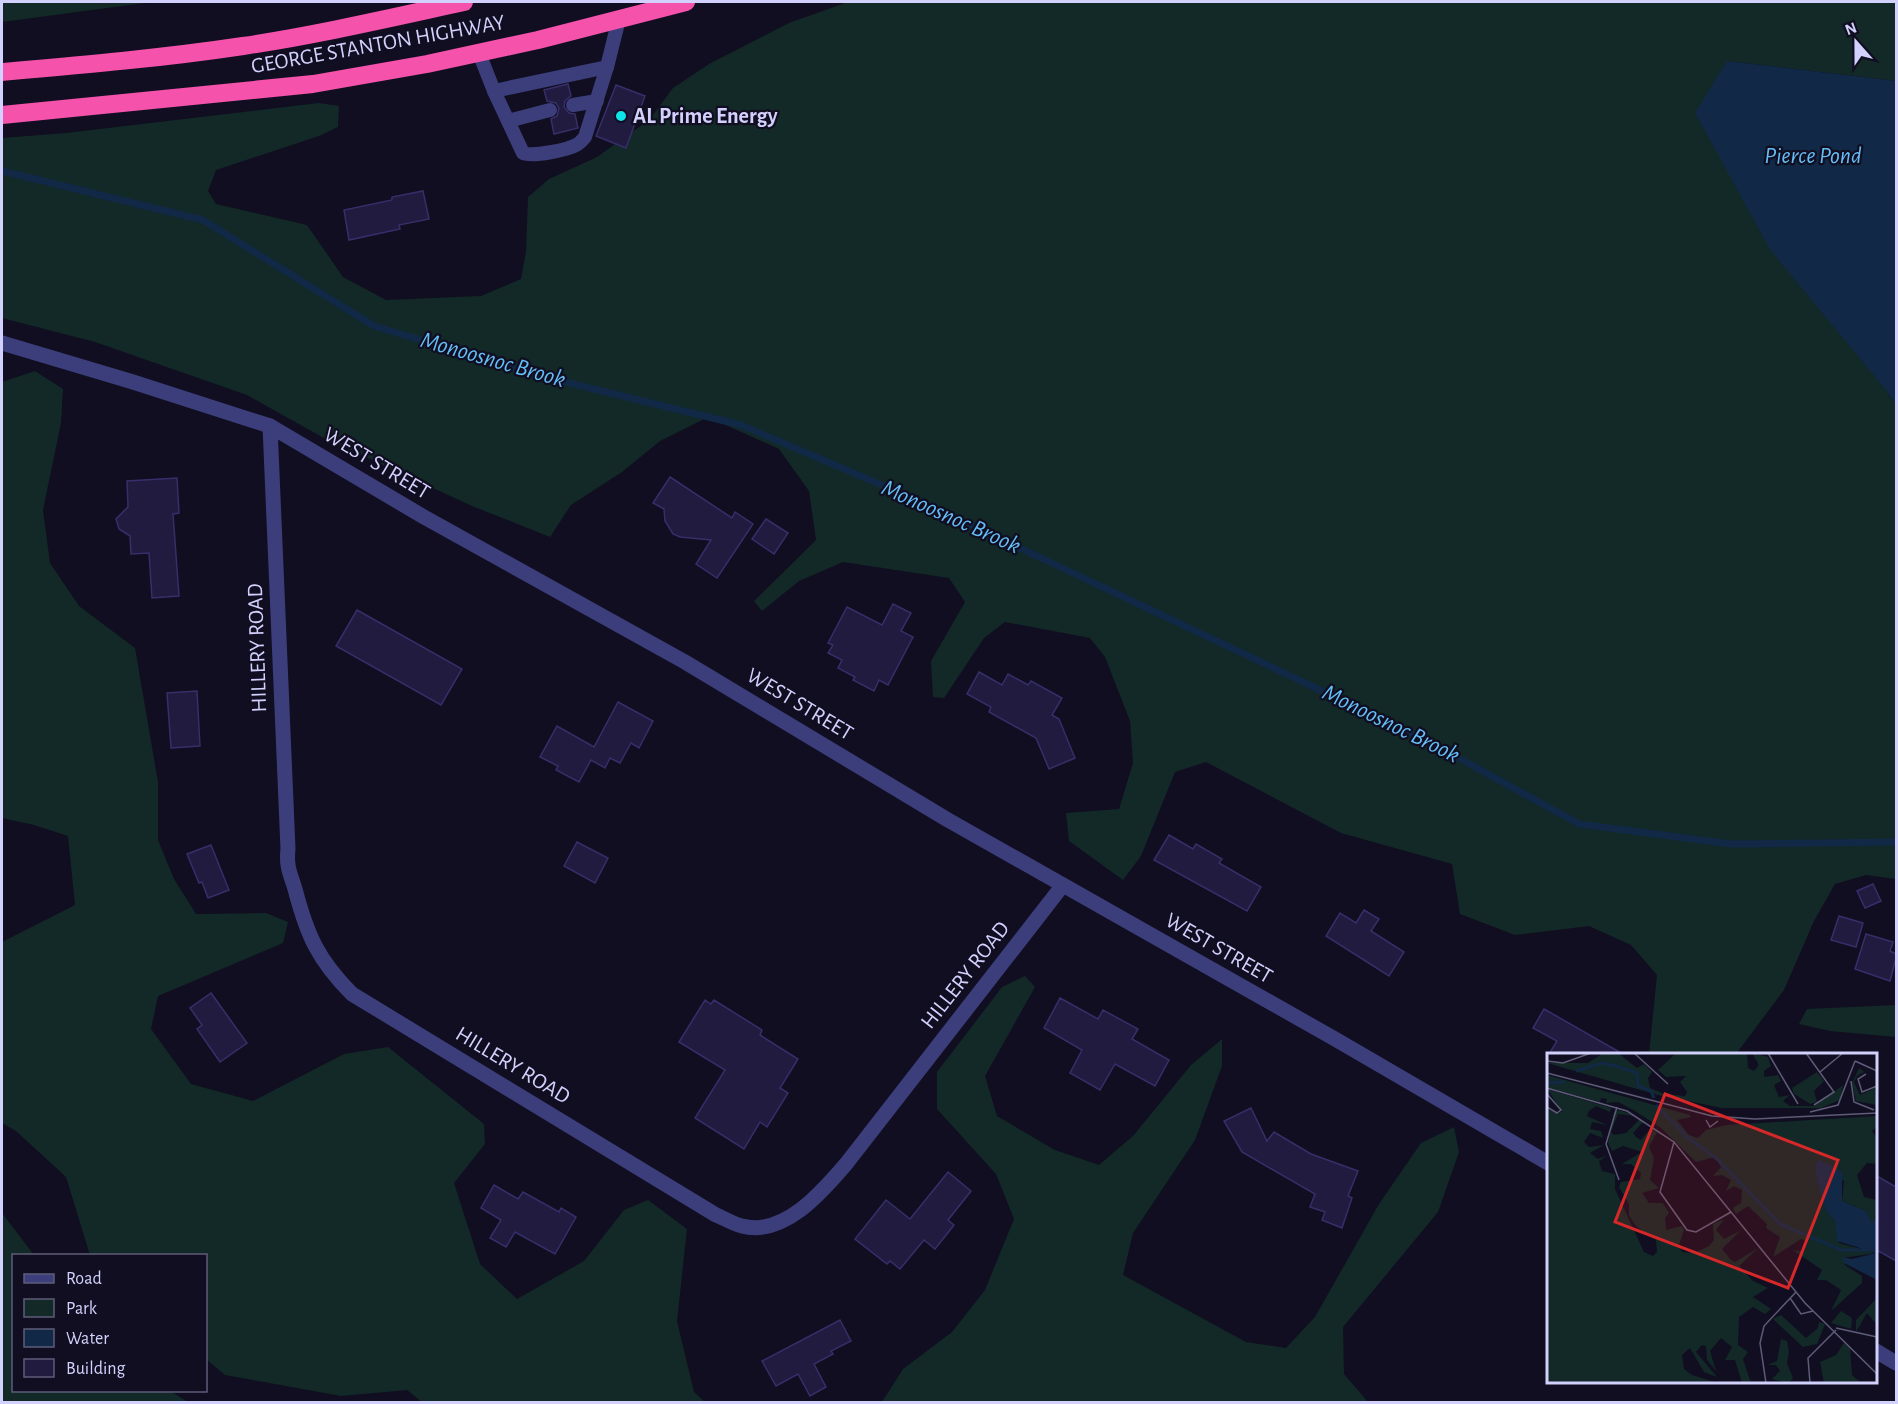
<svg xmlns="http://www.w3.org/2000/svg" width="1898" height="1404" font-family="'Alegreya Sans',sans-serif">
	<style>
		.green { fill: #122927 }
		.water { fill: #112946 }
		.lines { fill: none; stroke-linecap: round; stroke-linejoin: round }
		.stream { stroke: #112946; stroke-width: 7 }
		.building { fill: #201b3f; stroke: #362f6a; stroke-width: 1.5 }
		.lane { stroke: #3c3e7c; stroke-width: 14 }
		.street { stroke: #3c3e7c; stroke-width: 15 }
		.highway { stroke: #f452ab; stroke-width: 18 }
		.poi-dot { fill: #0ee3ea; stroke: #100e20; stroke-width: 2 }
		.labels { text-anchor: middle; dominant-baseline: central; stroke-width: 4.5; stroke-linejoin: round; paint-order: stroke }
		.street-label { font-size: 22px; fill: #d2d0fc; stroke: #100e20 }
		.poi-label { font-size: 22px; font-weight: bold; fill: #d2d0fc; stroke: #100e20; text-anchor: start }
		.water-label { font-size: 24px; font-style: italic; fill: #64bdf6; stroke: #100e20 }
		.inset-river { fill: none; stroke: #112946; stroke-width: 3 }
		.inset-road { fill: none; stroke: #5e5c78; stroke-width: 1.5 }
		.view { fill: #d62828; fill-opacity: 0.15; stroke: #d62828; stroke-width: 3 }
		.inset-edge { fill: none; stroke: #d2d0fc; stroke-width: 3 }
	</style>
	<rect width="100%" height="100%" fill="#100e20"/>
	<!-- green -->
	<g class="green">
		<path d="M2,2H152L2,22Z"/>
		<path d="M848,2H1896V81L1727,61L1886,390L1896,405V879L1866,875L1835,884L1814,921L1784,990L1736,1054H1649L1657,975L1631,945L1589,926L1515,935L1460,914L1452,864L1341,833L1206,762L1175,772L1141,856L1123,880L1069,841L1066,813L1119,809L1133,763L1130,721L1105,657L1090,638L1005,622L984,638L944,698L933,697L931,661L965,602L949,578L843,562L799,581L762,611L754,601L816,540L809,491L779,449L708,417L660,441L622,472L571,505L550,537L472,506L322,437L247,395L95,342L2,318V138L66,133L319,103L339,106L338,127L319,136L216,170L208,191L216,204L307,225L343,277L386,300L481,296L521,279L526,252L528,197L549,179L597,157L649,120L673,88L709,64L789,23Z"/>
		<path d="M35,371L63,389L61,423L43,510L50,563L79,606L135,648L158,782V840L174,879L196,914L266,913L288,922L283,943L158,996L151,1029L191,1084L253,1101L344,1054L388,1047L484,1124L485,1144L454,1183L480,1264L517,1299L584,1261L624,1210L648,1200L687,1229L677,1321L694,1392L705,1402H422L407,1390L341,1396L225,1375L206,1359V1256L90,1255L66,1177L16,1131L2,1123V942L75,905L68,836L34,825L2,818V382Z"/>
		<path d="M1025,976L1035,987L985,1076L997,1116L1055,1150L1099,1165L1133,1136L1191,1065L1222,1039V1066L1195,1140L1133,1233L1123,1275L1246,1342L1286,1348L1315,1317L1379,1204L1421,1143L1454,1127L1459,1152L1438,1212L1343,1327L1344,1374L1368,1402H882L903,1369L952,1332L985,1290L1014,1219L996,1174L937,1109V1072L1002,987Z"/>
		<path d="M1896,1005V1037L1830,1031L1799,1024L1807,1009Z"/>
		<path d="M2,1213L34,1255L14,1256V1390L170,1391L188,1402H2Z"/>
	</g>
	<!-- water -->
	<path class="water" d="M1727,61L1896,81V405L1886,390L1771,251L1695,113Z"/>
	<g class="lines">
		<!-- stream -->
		<path class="stream" d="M2,171L203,220L374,326L549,378L741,425L931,506L1426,740L1579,824L1731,844L1896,842"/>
	</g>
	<!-- building -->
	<g class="building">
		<path d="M568,84L571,96L565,101L564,107L569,113L575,114L578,128L554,134L551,119L557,116L559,108L556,103L547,101L544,90Z"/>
		<path d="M616,85L645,96L626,148L596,136Z"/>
		<path d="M423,191L429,219L399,225L400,229L349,240L344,210L392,200V197Z"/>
		<path d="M670,477L732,518L735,512L753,524L717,578L696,564L711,540L680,537L673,534L665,521L664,509L653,503Z"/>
		<path d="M177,478L179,513L173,514L179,596L152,598L149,553L131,554L130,536L119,529L116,519L128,507L127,481Z"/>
		<path d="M766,519L788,533L774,554L752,539Z"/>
		<path d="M893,604L911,613L901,631L913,637L888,685L879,680L874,691L853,680L855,677L838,668L842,660L828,653L833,645L828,643L847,607L882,625Z"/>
		<path d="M357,610L462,669L441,705L336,646Z"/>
		<path d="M979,672L1002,685L1008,674L1028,685L1031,681L1062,698L1052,715L1059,719L1075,758L1049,769L1036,738L989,712L991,707L967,694Z"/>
		<path d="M197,691L200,746L171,748L167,693Z"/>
		<path d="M618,702L653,721L639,748L631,743L620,763L610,758L605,768L591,760L579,782L556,770L558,766L540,757L557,726L594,747Z"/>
		<path d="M1169,835L1193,849L1196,844L1222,859L1219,863L1261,887L1247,911L1154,860Z"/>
		<path d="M577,842L608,858L595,883L564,866Z"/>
		<path d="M211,845L229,890L208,898L202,882L199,883L187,854Z"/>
		<path d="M1873,884L1881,901L1865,908L1857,891Z"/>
		<path d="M1364,910L1379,919L1371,931L1404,952L1389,976L1326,936L1340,913L1356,923Z"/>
		<path d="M1839,916L1863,923L1856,947L1831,940Z"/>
		<path d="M1866,934L1893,942L1890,951L1896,954V958L1890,981L1855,969Z"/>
		<path d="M211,993L247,1043L220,1062L197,1029L202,1025L190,1008Z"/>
		<path d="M1060,998L1098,1019L1103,1010L1138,1029L1132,1039L1169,1060L1155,1086L1115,1064L1100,1090L1070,1073L1082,1050L1044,1028Z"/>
		<path d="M705,1000L711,1004L714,1000L762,1030L760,1035L798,1059L780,1088L788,1093L767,1127L760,1122L744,1149L695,1118L725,1070L679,1042Z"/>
		<path d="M1544,1009L1623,1054H1549L1557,1041L1533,1028Z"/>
		<path d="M1251,1108L1267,1141L1274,1132L1311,1154L1358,1171L1348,1196L1352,1198L1342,1228L1322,1220L1325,1212L1310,1207L1315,1194L1242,1152L1224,1121Z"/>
		<path d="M948,1172L971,1191L948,1220L954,1225L935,1249L924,1240L900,1269L890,1261L887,1264L855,1239L886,1200L910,1219Z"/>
		<path d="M1875,1175L1896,1187V1261L1875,1249Z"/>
		<path d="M494,1185L518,1199L523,1192L559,1212L561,1208L576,1217L555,1254L515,1232L506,1247L490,1238L501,1220L481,1208Z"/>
		<path d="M840,1320L851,1341L831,1351L833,1354L814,1364L826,1387L810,1396L798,1374L776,1386L762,1361Z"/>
	</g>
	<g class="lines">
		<!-- lane -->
		<g class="lane">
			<path d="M479,53L494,91L607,67L619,19"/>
			<path d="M494,91L523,153C533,157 568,150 578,144C579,144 585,137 585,137L607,67"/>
			<path d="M573,105L597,101"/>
			<path d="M508,121L550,110"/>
		</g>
		<!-- street -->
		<g class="street">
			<path d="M2,343L133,382L270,426L424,517L685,662L948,820L1335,1039L1548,1163"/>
			<path d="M270,426L288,849C286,866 290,873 295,889C307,935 318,960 352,994L716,1215C724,1218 733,1224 742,1226C784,1237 822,1192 846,1164L1063,885"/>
			<path d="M1876,1351L1896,1363"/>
		</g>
		<!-- highway -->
		<g class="highway">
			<path d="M2,72C82,65 163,58 243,46C317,35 390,18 464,2"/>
			<path d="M2,115L313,84L427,64L538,40L686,2"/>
		</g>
	</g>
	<!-- markers -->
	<circle class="poi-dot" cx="621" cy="116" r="6"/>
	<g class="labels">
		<!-- street labels -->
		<g class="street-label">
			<text transform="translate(378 44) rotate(-10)">GEORGE STANTON HIGHWAY</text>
			<text transform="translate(377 463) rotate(31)">WEST STREET</text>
			<text transform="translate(257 648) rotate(-92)">HILLERY ROAD</text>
			<text transform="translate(800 704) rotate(31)">WEST STREET</text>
			<text transform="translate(1219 948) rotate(30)">WEST STREET</text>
			<text transform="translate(965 975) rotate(-52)">HILLERY ROAD</text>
			<text transform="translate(513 1065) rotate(31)">HILLERY ROAD</text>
		</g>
		<!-- poi labels -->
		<g class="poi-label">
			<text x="633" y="116">AL Prime Energy</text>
		</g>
		<!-- water labels -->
		<g class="water-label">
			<text x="1813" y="156">Pierce Pond</text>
			<text transform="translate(493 360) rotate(16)">Monoosnoc Brook</text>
			<text transform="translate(951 517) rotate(24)">Monoosnoc Brook</text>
			<text transform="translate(1391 724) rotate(26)">Monoosnoc Brook</text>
		</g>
	</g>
	<!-- overview -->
	<g transform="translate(1547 1053)">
		<rect width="330" height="330" fill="#100e20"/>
		<path d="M56,0H71L90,15L97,11L105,19L101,25L103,35L117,41L138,43L140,39L133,29L139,23L119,24L111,17L129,0H200L201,15L207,18L212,12L205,0L221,4L224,13L217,18V24L231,22L234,28L227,32L229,37L232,44L243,42L236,48L243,53H268L296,32L293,47L274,55H175L111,42L0,10H41ZM312,15L318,19L311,22L307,29L313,42L328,35L330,52L309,48L305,30ZM270,19L277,28L267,38L270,49L263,51L247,41L245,35ZM0,22L143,62L144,64L130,67L142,82L151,85L159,77L180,72L330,63V74L325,78L330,85V111L320,110L310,122L317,144L330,147L328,169L324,170L319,158L295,148L297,127L276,143L279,158L288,168L292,190L329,200L296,205L298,212L315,223V230L284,258L294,237L279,227H270L275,217L246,197L257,199L261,188L254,186L226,204L233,184L219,175L220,171L201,153L189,161L186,155L194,150L195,137L187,133L179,138L184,127L175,122L166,123L174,114L168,104L149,109L114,75L88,58L71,49L59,50L60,46L54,45L53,49L0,34ZM0,36L64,55L63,59L49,53L42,58L40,63L60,72L45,69L43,76L54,78L56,85L43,80L37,89L42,94L57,92L43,100L51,106L61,102L52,108L55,118L68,121V136L97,199L106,203L110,199L109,187L90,174L82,163V151L72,134L74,129L93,126L94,120L84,111H75L95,99L76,93L65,98L61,90L67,59L72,57L88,63L71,61L64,79L67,82L79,80L93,66L96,69L86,80L89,84L94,87L103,76L110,79L102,94L107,105L103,127L112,135L95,140L102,150H116L122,160L118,165L119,177L135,173L137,177L132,192L135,199L148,200L162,193L167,187L166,171L177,166L169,177L177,186L193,178L175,196L184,207L188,209L211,195L192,213L206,228L221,235L206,244L224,256L218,261L206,254L192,264L191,292L201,299L196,306L204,330H195L188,307H178L185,294L174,285L163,298L169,318L160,307L159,293L155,292L149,299L170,324L157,319L143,295L135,302L137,316L145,322L171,330H0V56L11,61L15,58ZM330,245V272L320,260L309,279V267ZM294,258L305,265L304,276L284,270ZM234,262L259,285L271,275L272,269L278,271L270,291L256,294L226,266ZM234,286L240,288L242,299L240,310L246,325L242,330L225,326L233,318L229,312H220L230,308ZM297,290L303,295L305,322L314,330H277L273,309L289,302Z" fill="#122927"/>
		<path d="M273,107L295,119V148L319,158L325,170L330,164V227L297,210L295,204L305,206L329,200L290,188L288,168L279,158L270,126L268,111Z" fill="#112946"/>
		<path class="inset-river" d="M29,18L55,10L69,13L90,20L91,33L104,38L107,45M0,30L18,29M109,52L140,84L170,106L233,171L294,197H325"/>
		<path class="inset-road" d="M87,0L121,31M221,0L251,51M259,0L287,39L267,52M0,8L16,10L44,0M308,8L330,18M273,19L296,0M0,20L165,63L208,66L330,60M319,21L311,26L315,39L330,33M304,28L307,49L327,57M0,35L80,58L127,89L258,250L330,321M0,41L14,57L10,60L0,54M70,54L59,91L72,127M263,59L291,52L308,8M159,67L163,74L171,68M127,89L113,139L140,177L149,179L184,159M243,245L254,261L266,258M289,275L330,284M219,330L213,290L217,273L249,239M263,330L261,305L289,277"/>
		<path class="view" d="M118,41L291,107L241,235L68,169Z"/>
		<rect width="330" height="330" class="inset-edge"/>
	</g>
	<!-- border -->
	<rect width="1898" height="1404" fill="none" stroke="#d2d0fc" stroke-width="6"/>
	<!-- legend -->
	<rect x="12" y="1254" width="195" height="138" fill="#100e20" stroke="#5e5c78" stroke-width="1.5"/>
	<rect x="24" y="1274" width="30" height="9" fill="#3c3e7c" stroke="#5e5c78" stroke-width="1.5"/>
	<text x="66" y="1284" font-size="18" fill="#d2d0fc">Road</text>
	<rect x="24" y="1299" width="30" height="18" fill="#122927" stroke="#5e5c78" stroke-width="1.5"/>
	<text x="66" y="1314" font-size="18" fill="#d2d0fc">Park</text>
	<rect x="24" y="1329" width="30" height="18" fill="#112946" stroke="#5e5c78" stroke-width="1.5"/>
	<text x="66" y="1344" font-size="18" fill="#d2d0fc">Water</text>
	<rect x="24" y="1359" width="30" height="18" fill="#201b3f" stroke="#5e5c78" stroke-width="1.5"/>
	<text x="66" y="1374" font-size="18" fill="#d2d0fc">Building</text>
	<!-- north arrow -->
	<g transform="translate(1856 42) rotate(339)" stroke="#100e20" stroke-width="4.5" paint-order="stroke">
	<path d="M0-4.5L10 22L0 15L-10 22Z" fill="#d2d0fc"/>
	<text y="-9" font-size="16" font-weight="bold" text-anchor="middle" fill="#d2d0fc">N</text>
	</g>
</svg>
